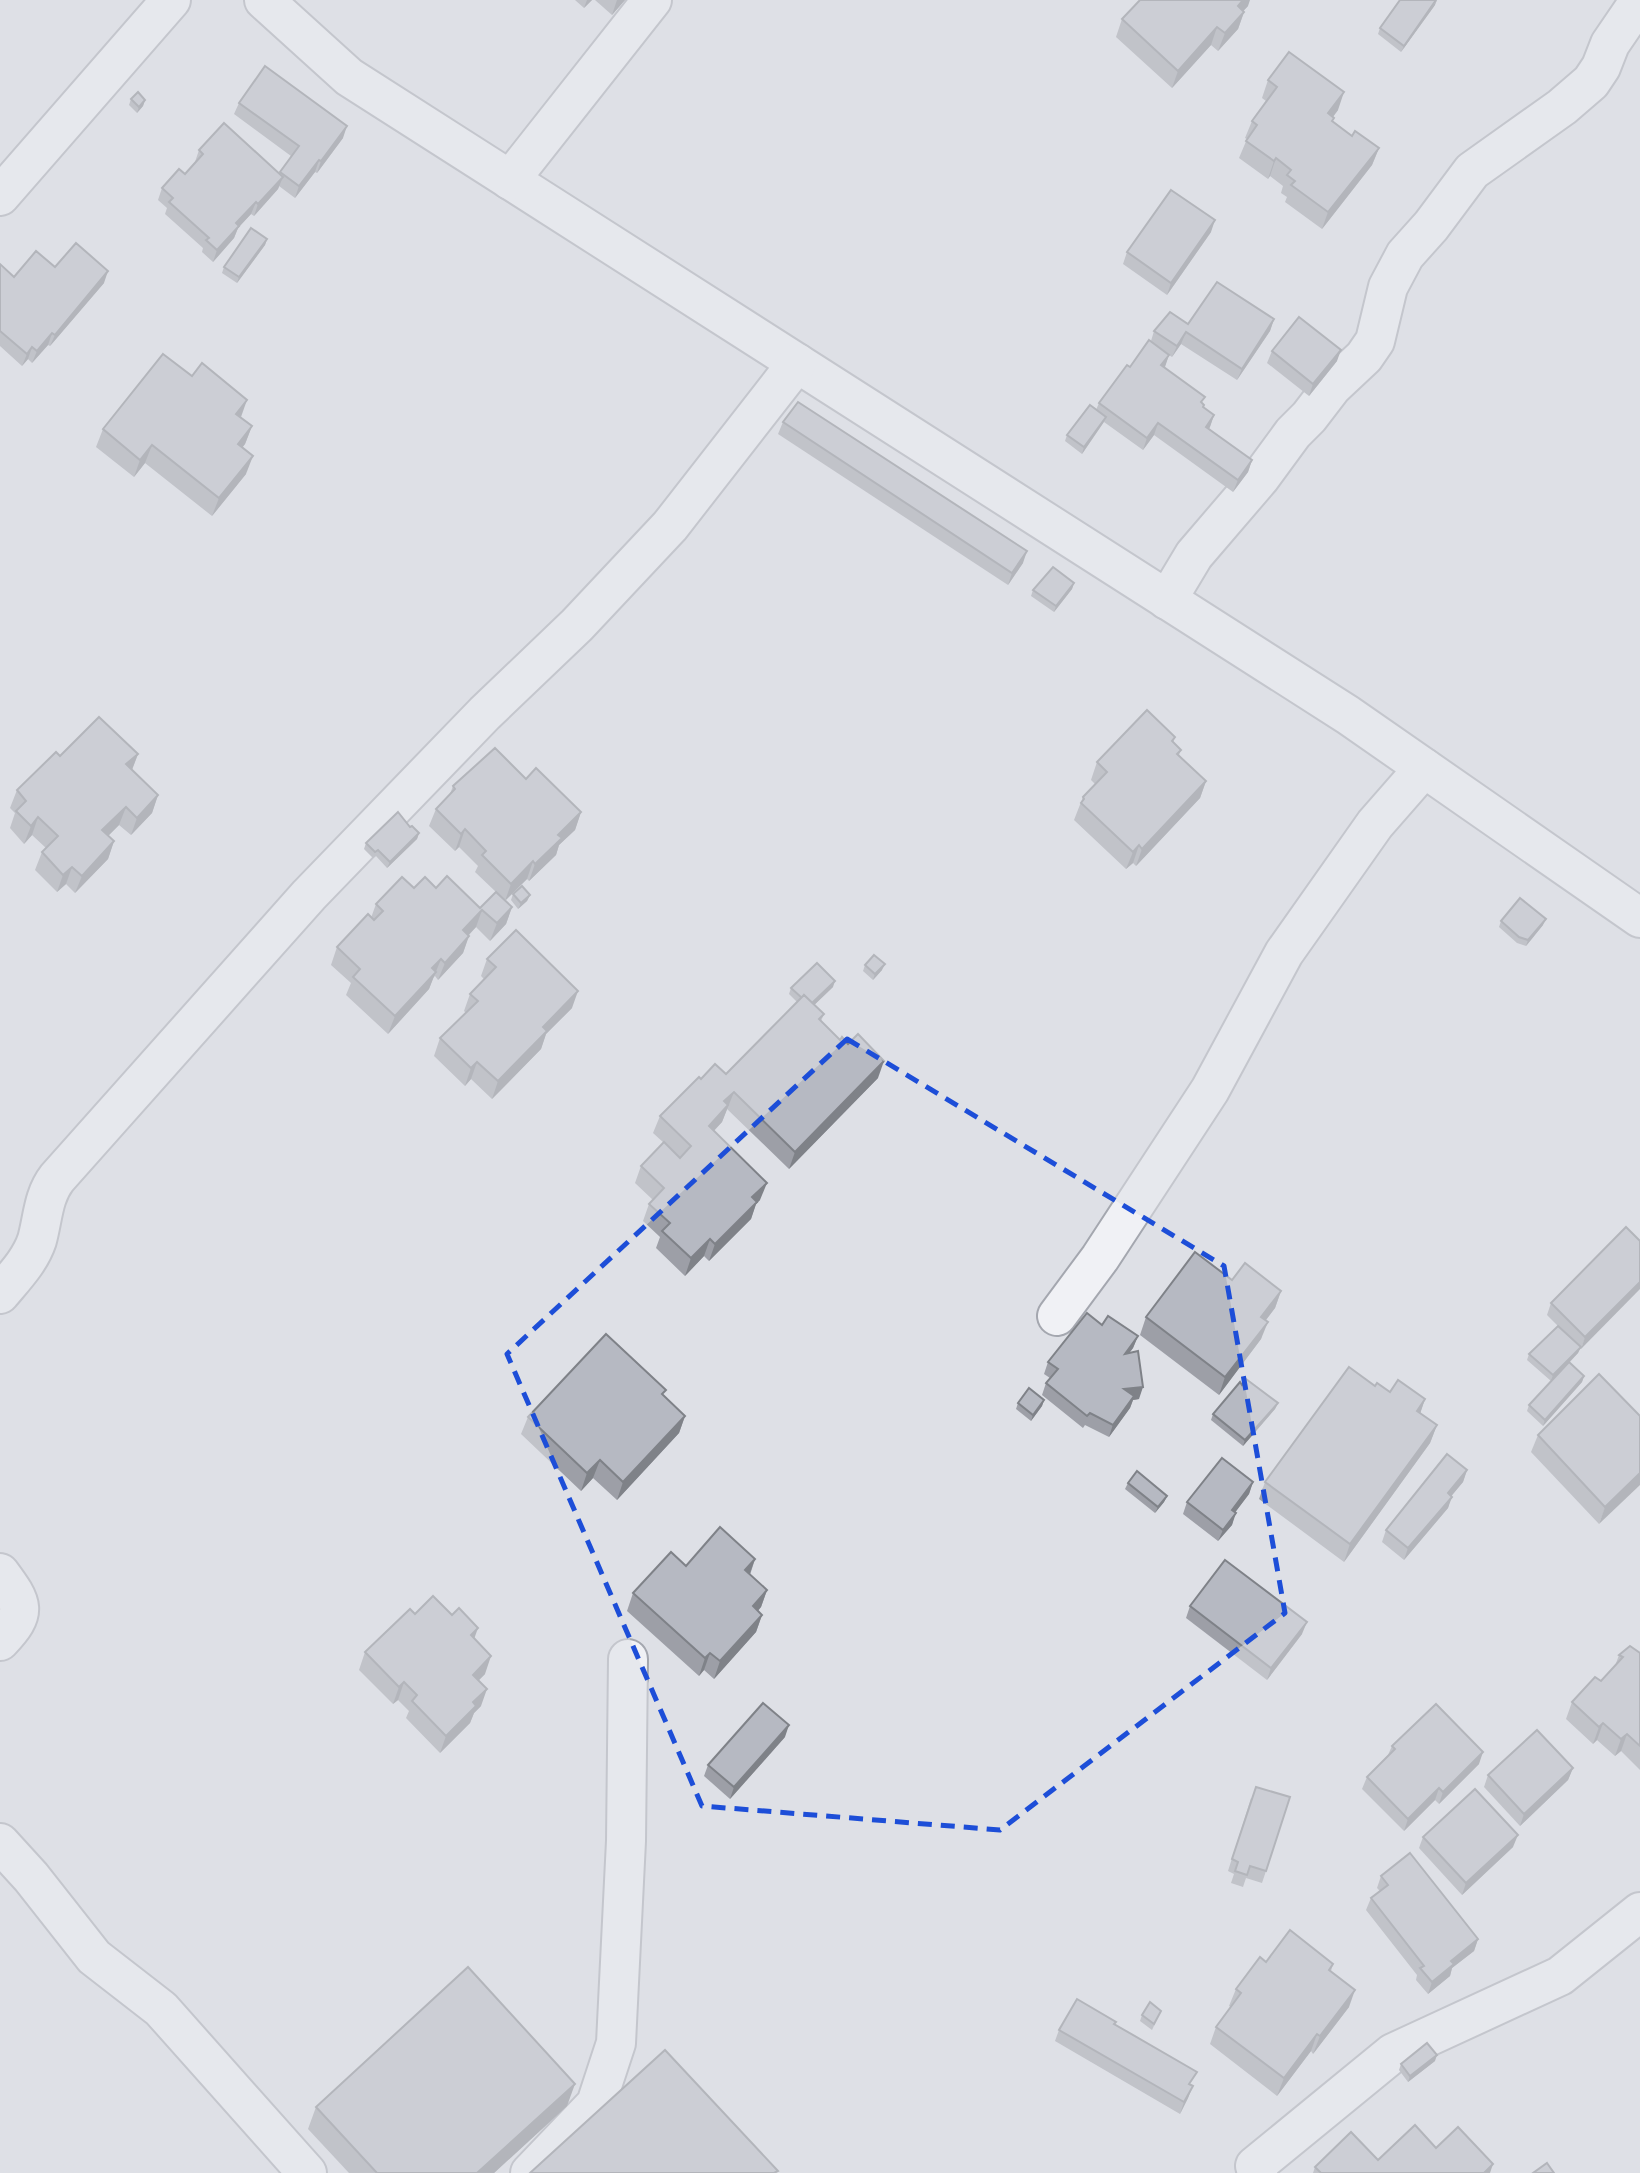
<svg xmlns="http://www.w3.org/2000/svg" width="1640" height="2173" font-family="'PT Sans',sans-serif">
	<style>
		.lines { fill: none; stroke-linecap: round; stroke-linejoin: round }
		.minor-casing { stroke: #a4a7af; stroke-width: 42 }
		.minor { stroke: #f0f1f5; stroke-width: 38 }
		.wall { fill: #9d9fa7 }
		.shaded-wall { fill: #7f8288 }
		.building { fill: #b6b9c2; stroke: #7f8288; stroke-width: 2 }
		.marked { fill: none; stroke: #1d4ed8; stroke-width: 5; stroke-dasharray: 14 9; stroke-linejoin: round }
	</style>
	<rect width="100%" height="100%" fill="#dee0e6"/>
	<g class="lines">
		<!-- minor casing -->
		<g class="minor-casing">
			<g id="minor">
				<path d="M264,0L349,77L1348,715L1640,918"/>
				<path d="M510,180L652,0"/>
				<path d="M0,196L171,0"/>
				<path d="M1167,600L1194,555L1260,478L1293,433L1309,417L1332,387L1364,357L1375,341L1388,287L1405,255L1431,226L1472,171L1562,107L1591,82L1601,67L1610,44L1640,0"/>
				<path d="M0,1294C14,1277 30,1261 37,1240C43,1218 43,1196 57,1178L309,895L485,713L577,625L670,526L797,363"/>
				<path d="M1057,1316L1100,1258L1210,1090L1284,953L1375,824L1424,768"/>
				<path d="M0,1573C23,1604 28,1612 0,1641"/>
				<path d="M0,1843L31,1877L94,1957L161,2009L307,2173"/>
				<path d="M530,2173L596,2104L616,2043L626,1841L628,1659"/>
				<path d="M1258,2173L1255,2166L1393,2053L1560,1976L1640,1912"/>
			</g>
		</g>
		<!-- minor -->
		<use href="#minor" class="minor"/>
	</g>
	<!-- wall -->
	<g class="wall">
		<path d="M575,0H592L584,8Z"/>
		<path d="M595,0H625L612,15Z"/>
		<path d="M1435,5L1401,52L1378,34L1380,28Z"/>
		<path d="M1248,6L1243,11L1244,12L1238,29L1218,51L1211,45L1172,88L1116,37L1122,19Z"/>
		<path d="M1268,80L1338,110L1333,117V121L1352,136L1379,148L1372,165L1322,229L1285,202L1287,197L1281,193L1283,186L1270,176L1268,179L1239,158L1247,139L1245,138L1252,121L1266,101L1262,98Z"/>
		<path d="M131,99L145,100L143,106L137,113L129,105Z"/>
		<path d="M239,103L343,138L317,173L315,172L295,198L279,186L278,189L254,216L251,214L238,228L234,238L213,262L202,252L203,248L165,214L167,208L158,200L162,188L185,174L195,162L199,150L279,174L291,156L234,114Z"/>
		<path d="M1211,232L1167,295L1123,264L1127,252Z"/>
		<path d="M267,239L265,245L237,283L222,273L224,267Z"/>
		<path d="M0,264L14,277L55,267L104,283L50,346L48,345L32,363L28,359L22,366L0,346Z"/>
		<path d="M1274,319L1270,331L1237,380L1181,344L1172,357L1169,355L1164,368L1202,403L1204,407L1214,415L1209,429L1252,460L1248,472L1233,492L1154,435L1143,450L1104,422L1082,454L1065,441L1067,435L1096,410L1099,403L1151,341L1154,331L1188,324Z"/>
		<path d="M1272,351L1337,361L1309,396L1267,363Z"/>
		<path d="M240,418L252,426L245,444L242,448L246,474L212,516L145,463L134,477L96,447L103,429Z"/>
		<path d="M783,422L1023,563L1008,585L778,434Z"/>
		<path d="M1074,583L1072,589L1054,612L1031,596L1033,590Z"/>
		<path d="M1175,737L1173,743L1181,750L1179,755L1206,781L1200,798L1136,866L1133,863L1126,869L1074,820L1083,797L1095,784L1091,780L1097,762Z"/>
		<path d="M138,754L132,770L158,795L152,813L131,835L119,825L108,836L114,841L108,859L75,893L66,884L57,892L35,870L42,852L46,848L32,835L24,844L10,828L15,813L10,808L17,790L60,756Z"/>
		<path d="M526,779L581,812L575,830L559,845L556,855L529,881L527,879L505,900L512,907L506,924L490,941L476,927L469,935L463,953L438,980L435,976L433,978L429,989L388,1034L346,995L351,983L331,965L337,947L371,918L376,904L414,888H436L480,908L496,892L475,872L478,866L459,847L455,851L429,826L436,809L450,794L453,786Z"/>
		<path d="M419,833L417,839L387,868L376,856L373,858L364,849L366,843Z"/>
		<path d="M513,894L530,895L527,901L518,909L511,900Z"/>
		<path d="M1501,921L1543,925L1526,946L1517,943L1499,927Z"/>
		<path d="M487,959L572,1008L546,1034L541,1049L492,1099L471,1079L465,1086L434,1056L440,1038L466,1013L464,1011L470,994L484,979L481,976Z"/>
		<path d="M865,965L882,970L873,980L863,971Z"/>
		<path d="M833,987L814,1005L824,1014L821,1021L878,1078L789,1169L727,1109L722,1122L714,1131L760,1200L756,1204L751,1219L709,1261L704,1256L685,1276L656,1248L660,1237L643,1221L649,1204L653,1200L635,1183L641,1166L664,1143L653,1133L660,1116L701,1079L726,1074L797,1002L789,994L791,988Z"/>
		<path d="M1626,1227L1581,1349L1580,1348L1578,1353L1569,1363L1584,1376L1582,1382L1543,1426L1527,1411L1529,1405L1551,1381L1527,1360L1529,1354L1558,1326L1547,1315L1551,1303Z"/>
		<path d="M1232,1280L1281,1291L1275,1308L1266,1320L1261,1339L1219,1395L1140,1335L1146,1317Z"/>
		<path d="M1102,1325L1138,1336L1133,1348L1130,1352L1139,1399L1133,1400L1130,1408L1109,1437L1085,1425L1083,1428L1042,1395L1046,1383L1050,1378L1044,1374L1048,1362Z"/>
		<path d="M1242,1385L1278,1403L1275,1409L1243,1446L1211,1420L1213,1414Z"/>
		<path d="M1375,1386L1390,1392L1425,1399L1420,1413L1437,1425L1430,1443L1344,1562L1259,1499L1265,1482Z"/>
		<path d="M664,1396L685,1416L679,1433L617,1500L593,1478L581,1491L521,1434L528,1417Z"/>
		<path d="M1044,1400L1042,1406L1031,1421L1016,1409L1018,1403Z"/>
		<path d="M1640,1416L1599,1524L1531,1452L1538,1435Z"/>
		<path d="M1467,1470L1463,1482L1451,1496L1448,1508L1404,1560L1382,1542L1386,1530Z"/>
		<path d="M1253,1482L1249,1494L1235,1512L1232,1525L1218,1541L1183,1514L1187,1502Z"/>
		<path d="M1128,1483L1167,1496L1164,1502L1155,1513L1125,1489Z"/>
		<path d="M755,1559L750,1575L767,1590L761,1607L758,1611L762,1615L756,1632L714,1679L704,1670L699,1676L627,1611L633,1593L686,1566Z"/>
		<path d="M1190,1606L1302,1634L1267,1680L1186,1618Z"/>
		<path d="M415,1614L474,1639L485,1674L479,1680L481,1706L474,1713L470,1723L440,1753L406,1718L409,1711L398,1700L393,1704L359,1670L365,1652Z"/>
		<path d="M1640,1653V1770L1621,1751L1615,1756L1597,1740L1593,1744L1566,1719L1572,1702L1601,1681L1615,1666L1619,1655Z"/>
		<path d="M785,1737L730,1799L704,1776L708,1765Z"/>
		<path d="M1392,1746L1479,1764L1439,1804L1435,1800L1404,1831L1362,1789L1367,1777L1388,1755Z"/>
		<path d="M1573,1768L1568,1780L1520,1826L1484,1787L1488,1775Z"/>
		<path d="M1251,1798L1266,1871L1262,1883L1246,1878L1243,1887L1231,1883L1234,1874L1228,1871Z"/>
		<path d="M1423,1837L1513,1847L1462,1895L1419,1848Z"/>
		<path d="M1381,1876L1478,1939L1474,1951L1452,1968L1450,1976L1428,1994L1416,1980L1417,1975L1366,1910L1371,1898L1380,1891L1377,1888Z"/>
		<path d="M1266,1962L1333,1964L1331,1971L1349,2007L1313,2054L1311,2051L1277,2096L1210,2044L1216,2027L1231,2007L1229,2006L1236,1989Z"/>
		<path d="M1161,2011L1152,2030L1140,2021L1142,2015Z"/>
		<path d="M1116,2022L1115,2025L1191,2086L1188,2098L1180,2114L1055,2041L1059,2030Z"/>
		<path d="M1435,2061L1408,2082L1399,2070L1401,2064Z"/>
		<path d="M567,2106L494,2173H349L308,2129L316,2107Z"/>
		<path d="M1378,2160L1490,2173H1313L1315,2167Z"/>
	</g>
	<!-- shaded-wall -->
	<g class="shaded-wall">
		<path d="M587,0H592L584,8Z"/>
		<path d="M617,0H625L612,15Z"/>
		<path d="M1243,0H1250L1248,6L1231,24L1238,6Z"/>
		<path d="M1437,0L1435,5L1401,52L1404,46Z"/>
		<path d="M1244,12L1238,29L1218,51L1225,33Z"/>
		<path d="M1217,27L1211,45L1172,88L1178,71Z"/>
		<path d="M1344,92L1338,110L1322,131L1328,113Z"/>
		<path d="M145,100L143,106L137,113L139,107Z"/>
		<path d="M347,126L343,138L317,173L321,161Z"/>
		<path d="M1379,148L1372,165L1322,229L1328,212Z"/>
		<path d="M1276,158L1270,176L1268,179L1274,161Z"/>
		<path d="M319,160L315,172L295,198L299,186Z"/>
		<path d="M283,177L278,189L254,216L258,204Z"/>
		<path d="M256,202L251,214L238,228L234,238L213,262L217,250L236,223Z"/>
		<path d="M1215,220L1211,232L1167,295L1171,283Z"/>
		<path d="M267,239L265,245L237,283L239,277Z"/>
		<path d="M108,271L104,283L50,346L55,335Z"/>
		<path d="M1274,319L1270,331L1237,380L1242,369Z"/>
		<path d="M1186,332L1181,344L1172,357L1177,346Z"/>
		<path d="M52,333L48,345L32,363L37,351Z"/>
		<path d="M32,347L28,359L22,366L27,354Z"/>
		<path d="M1341,350L1337,361L1309,396L1313,384Z"/>
		<path d="M1169,355L1165,367L1157,377L1161,365Z"/>
		<path d="M247,400L241,417L236,414Z"/>
		<path d="M1214,415L1210,427L1201,439L1206,427Z"/>
		<path d="M1106,417L1103,423L1082,454L1084,447Z"/>
		<path d="M1158,423L1154,435L1143,450L1147,438Z"/>
		<path d="M252,426L245,444L231,461L238,444Z"/>
		<path d="M152,445L145,463L134,477L140,460Z"/>
		<path d="M253,456L246,474L212,516L219,498Z"/>
		<path d="M1252,460L1248,472L1233,492L1238,480Z"/>
		<path d="M1027,551L1023,563L1008,585L1012,573Z"/>
		<path d="M1074,583L1072,589L1054,612L1056,606Z"/>
		<path d="M138,754L131,772L126,764Z"/>
		<path d="M1206,781L1200,798L1136,866L1142,849Z"/>
		<path d="M158,795L152,813L131,835L137,818Z"/>
		<path d="M126,807L119,825L96,848L102,830Z"/>
		<path d="M581,812L575,830L559,845L556,855L529,881L535,864L558,835Z"/>
		<path d="M38,817L32,835L24,844L31,826Z"/>
		<path d="M465,829L459,847L455,851L461,834Z"/>
		<path d="M419,833L417,839L387,868L390,862Z"/>
		<path d="M114,841L108,859L75,893L82,876Z"/>
		<path d="M1139,845L1133,863L1126,869L1133,852Z"/>
		<path d="M533,861L527,879L505,901L511,884Z"/>
		<path d="M72,867L66,884L57,892L63,875Z"/>
		<path d="M530,895L527,901L518,909L521,903Z"/>
		<path d="M512,907L506,924L490,941L497,923Z"/>
		<path d="M482,910L476,927L457,947L463,930Z"/>
		<path d="M1546,919L1543,925L1526,946L1528,940Z"/>
		<path d="M469,936L463,953L438,980L445,963Z"/>
		<path d="M441,959L429,989L388,1034L395,1016L432,968Z"/>
		<path d="M885,964L882,970L873,980L875,974Z"/>
		<path d="M835,981L833,987L807,1012L809,1006Z"/>
		<path d="M578,991L572,1008L546,1034L541,1049L492,1099L498,1081L543,1027Z"/>
		<path d="M884,1061L878,1078L789,1169L795,1152Z"/>
		<path d="M477,1062L471,1079L465,1086L471,1068Z"/>
		<path d="M734,1092L722,1122L702,1143L709,1126L724,1101Z"/>
		<path d="M767,1183L760,1200L756,1204L751,1219L709,1261L715,1244L752,1197Z"/>
		<path d="M710,1239L704,1256L685,1276L691,1258Z"/>
		<path d="M1640,1282V1289L1581,1349L1585,1337Z"/>
		<path d="M1281,1291L1275,1308L1255,1334L1261,1317Z"/>
		<path d="M1268,1322L1261,1339L1219,1395L1225,1377Z"/>
		<path d="M1138,1336L1133,1348L1120,1365L1125,1354Z"/>
		<path d="M1581,1347L1578,1353L1551,1381L1553,1375Z"/>
		<path d="M1584,1376L1582,1382L1543,1426L1545,1420Z"/>
		<path d="M1143,1387L1139,1399L1133,1400L1130,1408L1109,1437L1124,1389Z"/>
		<path d="M1425,1399L1419,1417L1417,1411Z"/>
		<path d="M1044,1400L1042,1406L1031,1421L1033,1415Z"/>
		<path d="M1278,1403L1275,1409L1243,1446L1245,1440Z"/>
		<path d="M685,1416L679,1433L617,1500L623,1482Z"/>
		<path d="M1437,1425L1430,1443L1344,1562L1350,1544Z"/>
		<path d="M600,1460L593,1478L581,1491L587,1473Z"/>
		<path d="M1467,1470L1463,1482L1444,1505L1448,1493Z"/>
		<path d="M1640,1473V1485L1599,1524L1605,1507Z"/>
		<path d="M1253,1482L1249,1494L1228,1522L1232,1510Z"/>
		<path d="M1167,1496L1164,1502L1155,1513L1158,1507Z"/>
		<path d="M1452,1497L1448,1508L1404,1560L1408,1548Z"/>
		<path d="M1236,1513L1232,1525L1218,1541L1223,1530Z"/>
		<path d="M755,1559L749,1576L745,1570Z"/>
		<path d="M767,1590L761,1607L747,1623L753,1606Z"/>
		<path d="M762,1615L756,1632L714,1679L720,1661Z"/>
		<path d="M1307,1622L1302,1634L1267,1680L1271,1668Z"/>
		<path d="M478,1628L472,1645L471,1635Z"/>
		<path d="M710,1653L704,1670L699,1676L705,1658Z"/>
		<path d="M491,1656L485,1674L467,1692L473,1675Z"/>
		<path d="M404,1682L398,1700L393,1704L399,1687Z"/>
		<path d="M487,1689L481,1706L474,1713L470,1723L440,1753L446,1736L473,1702Z"/>
		<path d="M1603,1723L1597,1740L1593,1744L1599,1727Z"/>
		<path d="M789,1725L785,1737L730,1799L734,1787Z"/>
		<path d="M1627,1734L1621,1751L1615,1756L1621,1739Z"/>
		<path d="M1483,1752L1479,1764L1439,1804L1443,1792Z"/>
		<path d="M1573,1768L1568,1780L1520,1826L1524,1814Z"/>
		<path d="M1439,1788L1435,1800L1404,1831L1408,1819Z"/>
		<path d="M1518,1835L1513,1847L1462,1895L1466,1883Z"/>
		<path d="M1478,1939L1474,1951L1452,1968L1450,1976L1428,1994L1432,1982L1451,1961Z"/>
		<path d="M1355,1990L1349,2007L1313,2054L1320,2036Z"/>
		<path d="M1317,2034L1311,2051L1277,2096L1284,2078Z"/>
		<path d="M1437,2055L1435,2061L1408,2082L1410,2076Z"/>
		<path d="M575,2084L567,2106L494,2173H477Z"/>
		<path d="M1193,2086L1188,2098L1180,2114L1184,2102Z"/>
		<path d="M1493,2164L1490,2173H1484Z"/>
	</g>
	<!-- building -->
	<g class="building">
		<path d="M1140,0H1243L1238,6L1244,12L1225,33L1217,27L1178,71L1122,19Z"/>
		<path d="M1400,0H1436L1404,46L1380,28Z"/>
		<path d="M1289,52L1344,92L1328,113L1334,118L1332,121L1352,136L1355,131L1379,148L1328,212L1291,185L1295,181L1287,175L1291,170L1276,158L1274,161L1246,141L1257,125L1252,121L1277,87L1268,80Z"/>
		<path d="M265,66L347,126L321,161L319,160L299,186L280,172L299,146L239,103Z"/>
		<path d="M138,92L145,100L139,107L131,99Z"/>
		<path d="M224,123L283,177L258,204L256,202L236,223L239,226L217,250L206,240L209,238L169,202L173,198L162,188L179,169L185,174L203,154L199,150Z"/>
		<path d="M1171,190L1215,220L1171,283L1127,252Z"/>
		<path d="M251,228L267,239L239,277L224,267Z"/>
		<path d="M76,243L108,271L55,335L52,333L37,351L32,347L27,354L0,331V264L14,277L36,251L55,267Z"/>
		<path d="M1217,282L1274,319L1242,369L1186,332L1177,346L1154,331L1170,312L1188,324Z"/>
		<path d="M1299,317L1341,350L1313,384L1272,351Z"/>
		<path d="M1149,340L1169,355L1161,365L1205,397L1201,402L1204,405L1203,407L1214,415L1206,427L1252,460L1238,480L1158,423L1147,438L1099,403L1127,365L1130,367Z"/>
		<path d="M163,354L192,376L202,363L247,400L236,414L252,426L238,444L253,456L219,498L152,445L140,460L103,429Z"/>
		<path d="M798,402L1027,551L1012,573L783,422Z"/>
		<path d="M1090,405L1106,417L1084,447L1067,435Z"/>
		<path d="M1053,567L1074,583L1056,606L1033,590Z"/>
		<path d="M1147,710L1175,737L1172,741L1181,750L1177,754L1206,781L1142,849L1139,845L1133,852L1081,803L1084,799L1083,797L1107,772L1097,762Z"/>
		<path d="M99,717L138,754L126,764L158,795L137,818L126,807L102,830L114,841L82,876L72,867L63,875L42,852L58,836L38,817L31,826L16,811L26,801L17,790L56,752L60,756Z"/>
		<path d="M495,748L526,779L536,768L581,812L558,835L562,838L535,864L533,861L511,884L482,855L486,851L465,829L461,834L436,809L455,789L453,786Z"/>
		<path d="M398,812L410,827L412,826L419,833L390,862L378,850L375,852L366,843Z"/>
		<path d="M447,876L480,908L496,892L512,907L497,923L482,910L463,930L469,936L445,963L441,959L432,968L436,972L395,1016L353,977L360,969L337,947L368,914L374,920L383,911L376,904L402,877L414,888L425,877L436,888Z"/>
		<path d="M522,886L530,895L521,903L513,894Z"/>
		<path d="M1520,898L1546,919L1528,940L1519,937L1501,921Z"/>
		<path d="M516,930L578,991L543,1027L547,1031L498,1081L477,1062L471,1068L440,1038L478,1001L470,994L496,967L487,959Z"/>
		<path d="M874,955L885,964L875,974L865,965Z"/>
		<path d="M817,963L835,981L812,1003L804,995L802,998L791,988Z"/>
		<path d="M804,995L824,1014L819,1019L840,1040L842,1037L848,1044L858,1034L884,1061L795,1152L734,1092L724,1101L728,1105L709,1126L767,1183L752,1197L757,1202L715,1244L710,1239L691,1258L662,1231L670,1223L649,1204L664,1188L641,1166L664,1142L680,1158L691,1146L660,1116L699,1077L701,1079L715,1064L726,1074Z"/>
		<path d="M1626,1227L1640,1241V1282L1585,1337L1551,1303Z"/>
		<path d="M1195,1252L1232,1280L1245,1263L1281,1291L1261,1317L1268,1322L1225,1377L1146,1317Z"/>
		<path d="M1087,1313L1102,1325L1108,1316L1138,1336L1125,1354L1138,1351L1143,1387L1124,1389L1134,1396L1113,1425L1090,1413L1087,1416L1046,1383L1058,1369L1048,1362Z"/>
		<path d="M1558,1326L1581,1347L1553,1375L1529,1354Z"/>
		<path d="M606,1334L666,1390L662,1394L685,1416L623,1482L600,1460L587,1473L528,1417Z"/>
		<path d="M1569,1362L1584,1376L1545,1420L1529,1405Z"/>
		<path d="M1349,1367L1375,1386L1377,1383L1390,1392L1398,1380L1425,1399L1417,1411L1437,1425L1350,1544L1265,1482Z"/>
		<path d="M1599,1374L1640,1416V1473L1605,1507L1538,1435Z"/>
		<path d="M1246,1379L1278,1403L1245,1440L1213,1414L1240,1382L1242,1385Z"/>
		<path d="M1029,1388L1044,1400L1033,1415L1018,1403Z"/>
		<path d="M1447,1454L1467,1470L1448,1493L1452,1497L1408,1548L1386,1530Z"/>
		<path d="M1222,1458L1253,1482L1232,1510L1236,1513L1223,1530L1187,1502Z"/>
		<path d="M1137,1471L1167,1496L1158,1507L1128,1483Z"/>
		<path d="M720,1527L755,1559L745,1570L767,1590L753,1606L762,1615L720,1661L710,1653L705,1658L633,1593L671,1552L686,1566Z"/>
		<path d="M1225,1560L1307,1622L1271,1668L1190,1606Z"/>
		<path d="M433,1596L452,1615L459,1608L478,1628L471,1635L491,1656L473,1675L487,1689L473,1702L476,1706L446,1736L412,1701L417,1695L404,1682L399,1687L365,1652L410,1609L415,1614Z"/>
		<path d="M1630,1646L1640,1653V1746L1627,1734L1621,1739L1603,1723L1599,1727L1572,1702L1595,1677L1601,1681L1623,1657L1619,1655Z"/>
		<path d="M763,1703L789,1725L734,1787L708,1765Z"/>
		<path d="M1436,1704L1483,1752L1443,1792L1439,1788L1408,1819L1367,1777L1395,1749L1392,1746Z"/>
		<path d="M1537,1730L1573,1768L1524,1814L1488,1775Z"/>
		<path d="M1256,1787L1290,1797L1266,1871L1250,1866L1247,1875L1235,1871L1238,1862L1232,1859Z"/>
		<path d="M1475,1789L1518,1835L1466,1883L1423,1837Z"/>
		<path d="M1410,1853L1478,1939L1451,1961L1454,1964L1432,1982L1420,1968L1424,1966L1371,1898L1388,1885L1381,1876Z"/>
		<path d="M1290,1930L1333,1964L1329,1970L1355,1990L1320,2036L1317,2034L1284,2078L1216,2027L1241,1993L1236,1989L1260,1957L1266,1962Z"/>
		<path d="M468,1967L575,2084L477,2173H377L316,2107Z"/>
		<path d="M1077,1999L1116,2022L1114,2024L1197,2072L1189,2084L1193,2086L1184,2102L1059,2030Z"/>
		<path d="M1150,2002L1161,2011L1154,2024L1142,2015Z"/>
		<path d="M1427,2043L1437,2055L1410,2076L1401,2064Z"/>
		<path d="M665,2050L778,2171L774,2173H530Z"/>
		<path d="M1415,2125L1436,2148L1458,2127L1493,2164L1484,2173H1321L1315,2167L1351,2132L1378,2160Z"/>
		<path d="M1547,2163L1554,2173H1533Z"/>
	</g>
	<!-- marked area -->
	<path d="M0 0H1640V2173H0ZM847,1039L1224,1266L1285,1613L1000,1830L702,1806L507,1354Z" fill="#dee0e6" fill-opacity=".55" fill-rule="evenodd"/>
	<path class="marked" d="M847,1039L1224,1266L1285,1613L1000,1830L702,1806L507,1354Z"/>
</svg>
